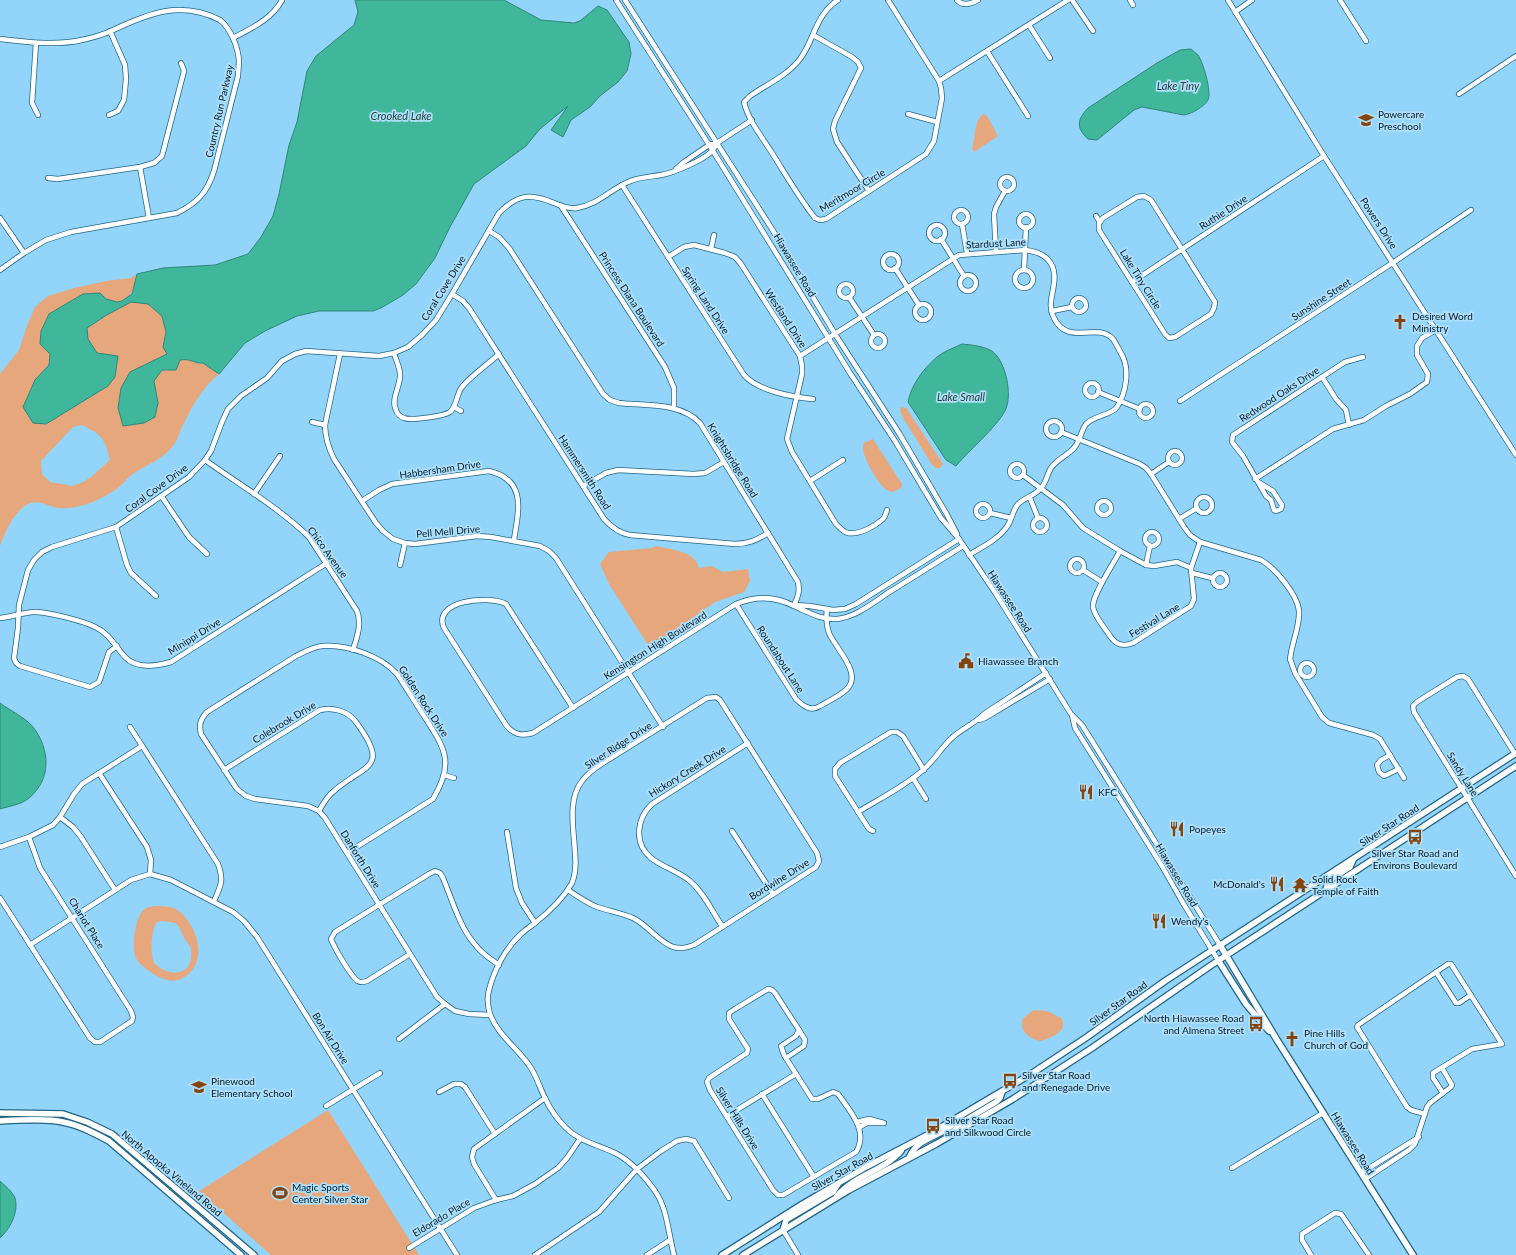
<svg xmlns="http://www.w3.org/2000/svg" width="1516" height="1255" font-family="Lato,sans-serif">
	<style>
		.green { fill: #e7a77d; fill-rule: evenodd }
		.water { fill: #40b69a; stroke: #2d8878 }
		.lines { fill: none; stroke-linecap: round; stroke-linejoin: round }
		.minor-casing { stroke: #216586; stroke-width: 6 }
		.major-casing { stroke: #216586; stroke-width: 8 }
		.minor { stroke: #fff; stroke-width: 4.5 }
		.major { stroke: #fff; stroke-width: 5.5 }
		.labels { text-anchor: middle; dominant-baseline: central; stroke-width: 3.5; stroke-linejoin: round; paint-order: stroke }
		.street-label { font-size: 10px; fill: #011c29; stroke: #afdffb }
		.poi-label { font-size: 10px; fill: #011c29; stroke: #afdffb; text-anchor: start }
		.water-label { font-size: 11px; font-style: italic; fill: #253e37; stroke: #afdffb }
	</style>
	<rect width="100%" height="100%" fill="#93d4fa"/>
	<!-- green -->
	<g class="green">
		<path d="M983,114L987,116L998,136L974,152L972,149C975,139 974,121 983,114Z"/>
		<path d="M137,274C133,288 133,299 117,302L83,294L49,314L46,319L50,354L49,365L35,380L97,353L88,339L87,328L105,316L131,302L148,304L162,316L166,332L163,347L167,354L130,372L158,403L154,381L162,370L180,360L188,359L200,364L203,363L219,374C201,388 191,409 181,429C179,433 178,439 175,443C164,460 144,465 129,477C123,483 118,489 110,493C96,502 75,510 58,508C50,507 40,500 31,503C16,507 5,532 0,546V374L19,350L28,323L35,307L48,296L74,288L106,281L131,278ZM82,425C102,435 105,438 110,460L91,477L83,482L73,486L50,482L42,474L41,461L73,427Z"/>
		<path d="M901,407L906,408L943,464L940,468H936L932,465L902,416L900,410Z"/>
		<path d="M873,439L902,484L901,488L893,492C889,491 886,490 884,488C876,480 859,453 864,443Z"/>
		<path d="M656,546C668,549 686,550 695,560C697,562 698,566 699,568L711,566L723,572L748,569L750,581L744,592L715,602L668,635L648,645L609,584L600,564L609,552L652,548Z"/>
		<path d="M154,906C162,906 174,906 180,912C195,925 206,953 192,970C177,988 162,980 146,969C142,965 138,963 136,958C131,948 135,915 145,909C147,907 151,907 154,906ZM161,921C182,923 176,923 185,939C187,943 191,946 191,950C194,977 169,978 154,963C150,952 151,933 156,923Z"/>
		<path d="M1034,1010L1047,1011L1061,1018C1070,1031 1050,1038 1041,1041C1032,1040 1020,1033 1022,1021C1024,1016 1030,1013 1034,1010Z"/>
		<path d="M328,1110L419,1255H271L199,1191Z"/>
	</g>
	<!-- water -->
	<g class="water">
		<path d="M355,0H504L541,20L574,23L580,21L598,6L607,10L629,42L631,54L627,71L618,82L600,96L590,107L571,120L563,137L551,130L568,106L540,129L526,146L474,184L450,227L435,258L416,284L403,295L381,308L373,311H319L297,316L265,331L245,343L219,374L203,363C195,364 190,358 180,360L176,370H162L154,381L158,403L155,417L144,423L123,426L118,408L121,388L130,372L167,354L163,347L166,332L162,316L148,304L131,302L105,316L87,328L88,339L97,353L118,356L115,377L108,386L46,424L33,423L23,407L35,380L49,365L50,354L40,344L41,331L49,314L83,294L100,293L106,299L117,302L122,301L132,294L137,274L163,268L215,265L248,254L261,237L273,216L279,194L289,145L297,122L307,71L316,56L354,25L358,12Z"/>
		<path d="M1191,49C1193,51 1196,53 1198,55C1203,62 1212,92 1208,100C1204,107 1191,114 1184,115L1142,107L1134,110L1097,140L1088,139C1075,127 1078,119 1088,108L1157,63L1180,50Z"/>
		<path d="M962,344C972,345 983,346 992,351C1006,361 1013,396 1005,411C996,428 969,450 956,466L946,460L908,402C911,385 924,368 937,357C944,351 954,348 962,344Z"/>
		<path d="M0,703C9,710 26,718 33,727C50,749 52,779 29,798C21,805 9,806 0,809Z"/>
		<path d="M0,1181C5,1186 12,1191 15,1198C19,1212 10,1229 0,1238Z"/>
	</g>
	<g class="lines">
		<!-- minor casing -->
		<g class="minor-casing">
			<g id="minor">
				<path d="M616,0L713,151L850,373L895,441L941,518L959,539L996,594L1071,714L1082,725L1220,945"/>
				<path d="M625,0L772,229L835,334L899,433L946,513L957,534"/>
				<path d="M838,0C815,15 815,39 800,59C788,75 766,85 750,96L744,102C748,120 762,137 772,153C786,175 799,198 815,218L820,220L826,219L920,158L926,154L934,141L942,98L941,88L939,81L888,0"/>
				<path d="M957,0C963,7 971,4 978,0"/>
				<path d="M1072,0L1093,31"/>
				<path d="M1130,0L1133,5"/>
				<path d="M1228,0L1324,156L1516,455"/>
				<path d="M1340,0L1366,41"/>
				<path d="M1235,12L1252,0"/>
				<path d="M1029,25L1050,58"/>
				<path d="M813,35L852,57L858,62L861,68L835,121L833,129L837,142L869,191"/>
				<path d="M233,38C252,28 272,19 282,0"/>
				<path d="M0,39C27,42 55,46 82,40C91,38 102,35 111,31C149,13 181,0 220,20C231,29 238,47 239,61C239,66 238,71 238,76L214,171C207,193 197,203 177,213L71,232L46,240L24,253L0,270"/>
				<path d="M36,43L32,103L38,115"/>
				<path d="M987,51L1028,116"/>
				<path d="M939,81L1068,0"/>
				<path d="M1459,94L1516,56"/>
				<path d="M908,114L937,122"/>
				<path d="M109,115L118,111L124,100L126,79L125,65L110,31"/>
				<path d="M140,167L149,218"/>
				<path d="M676,169L684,162L709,145L717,143L752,120"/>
				<circle cx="1007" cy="184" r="7"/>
				<path d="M48,178L58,179L140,167L154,163L162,156L184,71L181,63"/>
				<path d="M622,185L744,375C758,391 792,397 813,399"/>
				<path d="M1144,196L1151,200L1215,302L1214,308L1211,314L1175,337L1169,338L1165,334L1099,230V223L1103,218L1137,197Z"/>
				<path d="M561,206L665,367L674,388V408"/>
				<circle cx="961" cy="217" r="7"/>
				<circle cx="1026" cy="221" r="7"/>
				<path d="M1096,216L1100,222"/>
				<path d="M0,218L24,253"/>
				<path d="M962,224L967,253"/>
				<circle cx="937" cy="233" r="8"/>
				<path d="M489,231L499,237L509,248L603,394L610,400L619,403C646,406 680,402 700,423L798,582C800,591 798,597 794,605"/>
				<path d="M941,239L964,276"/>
				<path d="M711,249L714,235"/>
				<path d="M996,252L994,214L996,207L1005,191"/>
				<circle cx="891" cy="262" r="8"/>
				<path d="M668,257L684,247L694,245L725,253L735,257L741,264L800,356L802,366V374L787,439L792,452L836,524C839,527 843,532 848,533C860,535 875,526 883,519C885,517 886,513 887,510"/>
				<path d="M895,268L919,305"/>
				<circle cx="1024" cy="279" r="9"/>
				<path d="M1024,270L1026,227"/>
				<circle cx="968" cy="283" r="8"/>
				<path d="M1132,282L1324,156"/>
				<circle cx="846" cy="291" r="7"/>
				<path d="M452,294L463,301L469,308L604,519C612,528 619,533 630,535L735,544C748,544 757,540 768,533"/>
				<path d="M849,297L874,335"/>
				<circle cx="1079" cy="305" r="7"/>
				<circle cx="923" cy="312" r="8"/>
				<path d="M1052,311L1072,307"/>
				<circle cx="878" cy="341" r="7"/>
				<path d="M394,353C396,361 401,369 400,377C399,388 391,400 396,410C397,414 401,417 404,418C411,421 444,416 450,412C457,406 456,395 462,387C472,375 487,365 499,354"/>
				<path d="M340,354L325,425C325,438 328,447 334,459L376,523L383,531L393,539L405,543L415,544L477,536L491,537L540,546L549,551L556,558L663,727"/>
				<path d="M800,356L959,255L1025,250C1044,252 1057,262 1054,283C1053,294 1048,305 1053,316C1067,348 1096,321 1113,339C1116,343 1119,350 1122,355C1130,370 1126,393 1117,407C1112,415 1095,415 1086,424C1081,431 1080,441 1074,448C1067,456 1057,459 1051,468C1047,474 1046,484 1040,489C1034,496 1024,498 1018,504C1012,511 1012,521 1006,528C997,540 982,547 969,555"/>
				<path d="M1322,377L1336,399L1346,410L1349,425"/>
				<circle cx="1092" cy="390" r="7"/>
				<path d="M1098,392L1140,409"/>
				<path d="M1180,401L1394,262L1471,210"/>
				<circle cx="1146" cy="411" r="7"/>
				<path d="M454,407L461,411"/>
				<circle cx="1054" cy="429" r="8"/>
				<path d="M312,422L325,425"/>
				<path d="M1061,432L1140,464L1146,468L1151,474L1184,527L1190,535L1200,542L1261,560C1275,568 1300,597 1299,614C1299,627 1293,641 1291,653L1290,659L1295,673L1322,717L1329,723L1373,735L1380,739L1404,778"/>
				<circle cx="1175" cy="458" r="7"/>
				<path d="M205,460C240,485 278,507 309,537L357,611C362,624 357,637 353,650"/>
				<circle cx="1017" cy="471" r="7"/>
				<path d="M1151,474L1169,462"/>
				<path d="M1023,475L1063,505L1083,528L1120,551L1146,565L1154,566L1177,562L1191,568"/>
				<path d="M1255,479L1333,429L1364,420L1386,406L1410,394L1424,384L1427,382L1428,374L1417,355V346L1422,338L1436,330"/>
				<path d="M810,481L843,460"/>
				<path d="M1258,482L1273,491L1282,505L1281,509L1276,511L1274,510L1271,500L1266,496L1243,456L1232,442L1233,435L1345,362L1363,357"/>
				<path d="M583,486L606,473L618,470L694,474L705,473L724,462"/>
				<path d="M254,494L280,456"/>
				<path d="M162,497L189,537L207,554"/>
				<circle cx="1204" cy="505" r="8"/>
				<path d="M1030,498L1038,518"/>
				<circle cx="1104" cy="508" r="7"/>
				<path d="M362,501L379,490L392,484L489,471C528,480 518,512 514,540"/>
				<circle cx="983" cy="511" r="7"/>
				<path d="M990,513L1011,518"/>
				<circle cx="1040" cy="525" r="7"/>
				<path d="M1179,519L1197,508"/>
				<path d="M116,527L127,565L131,573L156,596"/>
				<circle cx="1152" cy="539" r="7"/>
				<path d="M1120,551C1114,563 1092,595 1093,607C1094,616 1105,628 1110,636C1116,645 1123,647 1133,643L1191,606L1194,599L1191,568L1200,542"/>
				<circle cx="1077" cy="566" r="7"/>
				<path d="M400,565L405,543"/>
				<path d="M1146,565L1150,546"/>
				<path d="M1083,570L1102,582"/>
				<circle cx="1220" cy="580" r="7"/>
				<path d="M1192,573L1212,578"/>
				<path d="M736,604L796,699C803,706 811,712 820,706C829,701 839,696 846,690C864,674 835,648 829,633C826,625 826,617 827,609"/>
				<path d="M795,605L810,606L833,610L845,609L856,604L959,539"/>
				<path d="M0,618C11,617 22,613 33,612C44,611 84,621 95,627C109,633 115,646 125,657C136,669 157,666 171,662L327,563"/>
				<path d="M117,646L109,652L99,682L90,687L20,666L16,663L14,658L18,628L19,605L28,570L34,560L42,552L52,547L116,527L189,477L205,460L211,451L222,422L228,409L241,396L267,378L282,361L295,354L306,351L379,356L394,353L408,347L422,335L436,320L452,294L499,213C518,194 530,193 554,203C561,206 569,209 577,208C597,205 610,190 628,182C638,177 650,177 661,175C673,173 704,160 712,151C714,149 716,145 717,143"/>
				<circle cx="1307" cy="670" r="7"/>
				<path d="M573,708L506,604C489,595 432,600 444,628L506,725C514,735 521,736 533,733L736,604C755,596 775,596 794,606C808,612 821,620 837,619C857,617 875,601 891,591C915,576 939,561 963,546"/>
				<path d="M1072,715L1075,728L1162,866L1183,903L1218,960"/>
				<path d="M979,720L985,718L1050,679"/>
				<path d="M130,727L218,864C224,880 221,886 214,901"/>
				<path d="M1515,754L1468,679L1463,676L1457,677L1417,702L1413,706L1414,712L1516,876"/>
				<path d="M1390,755L1381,760L1377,765L1379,772L1384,776L1399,769"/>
				<path d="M224,770L320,710C333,707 348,711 356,722C391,769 365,764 334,791C327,796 323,804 319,811"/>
				<path d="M99,773L147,847L151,860L150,874"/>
				<path d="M444,775L454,778"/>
				<path d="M913,778L926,799"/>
				<path d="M858,812C879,799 904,787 923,770C935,760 942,746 954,736C964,728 975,723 984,714L1046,673"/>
				<path d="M60,817L73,827L81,837L115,890"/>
				<path d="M732,831L773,894"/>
				<path d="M873,831L869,829L835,776V769L840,763L891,732H897L903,736L924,770"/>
				<path d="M507,832L516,888L522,903L535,923"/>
				<path d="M0,847L29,837L53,825L60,817L74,794L82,784L142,746"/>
				<path d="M347,853L433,799C454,764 446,750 426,719C416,704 407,689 397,674C381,656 347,644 322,646C313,647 304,652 296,656L207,712C200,720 199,724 201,734L237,789L246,796L255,799L308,806L319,811L325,818L437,997L445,1004L455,1011L469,1014L490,1015"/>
				<path d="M568,890C577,896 587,903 597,907C609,911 621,913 633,918C648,925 657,941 673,947C681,949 686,948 694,945L816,867L819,861L817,853L720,700L716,697L707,698L603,763C595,768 588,773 582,781C567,800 574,830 575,853C576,863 576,873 572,883C563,899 549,912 535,923C530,927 525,930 520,935C505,949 494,970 489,990C487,997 488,1007 490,1014C498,1036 519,1049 531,1068C537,1078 540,1088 545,1098C550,1109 558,1120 566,1128C580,1142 599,1145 615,1153C631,1161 645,1177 655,1191C668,1210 668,1233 674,1255"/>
				<path d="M0,898L90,1038L95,1042H100L132,1021L133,1017L131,1011L40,868L29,837"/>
				<path d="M722,926C712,911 704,893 690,881C678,871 662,867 651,858C633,843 637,818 652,804L748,743"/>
				<path d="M30,945L131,880L150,874L171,880L233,912L244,921L257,937L457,1255"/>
				<path d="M410,954L367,981C364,982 361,983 358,981C351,977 334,947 331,939L335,932L429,874L435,871L440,873L443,878C451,897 460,927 473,942C480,952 489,958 499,965"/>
				<path d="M1436,972L1456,1003H1459L1471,995"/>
				<path d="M768,989L772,990L775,993L799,1030L796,1036L781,1046L784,1055L812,1099H818L833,1092L838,1094C850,1111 869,1131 856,1152L783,1195H778L773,1190L710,1090L707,1082L709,1078L747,1053L748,1049L729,1019V1013L735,1009Z"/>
				<path d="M399,1039L445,1004"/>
				<path d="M786,1058L804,1046L805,1040L799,1030"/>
				<path d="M439,1092L454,1084H461L465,1087L495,1134"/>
				<path d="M762,1094L814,1177"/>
				<path d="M326,1106L380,1073"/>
				<path d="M1425,1114L1411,1110L1407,1107L1357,1027L1358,1025L1448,964H1451L1502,1044L1472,1049L1433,1073V1078L1443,1093"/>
				<path d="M727,1116L796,1074"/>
				<path d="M857,1122L869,1119L884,1123"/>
				<path d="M860,1127L867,1123H883"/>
				<path d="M1232,1168L1323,1113"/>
				<path d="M1361,1173L1419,1137"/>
				<path d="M1365,1179L1409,1150L1415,1144L1427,1107L1430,1103L1451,1087L1452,1085L1442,1068"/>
				<path d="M496,1200L474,1164L472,1157L474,1149L545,1098"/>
				<path d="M783,1230L798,1255"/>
				<path d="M409,1248L474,1208L496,1200L513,1196L535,1184L558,1168L567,1158L580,1139"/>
				<path d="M535,1255L599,1212L637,1169L661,1151L677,1141L686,1139L694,1141L729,1198"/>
				<path d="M647,1255L670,1240"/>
				<path d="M1311,1255L1302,1240V1234L1335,1213L1341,1214L1369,1255"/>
			</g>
		</g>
		<!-- major casing -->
		<g class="major-casing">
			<g id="major">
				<path d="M1326,890L1328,881L1350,867L1353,860"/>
				<path d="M1220,945L1277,1040L1413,1255"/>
				<path d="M1218,960L1246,1004L1269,1031"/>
				<path d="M0,1113L63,1114L87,1122L112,1134L254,1255"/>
				<path d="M0,1121C17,1120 46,1118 63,1122C79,1125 94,1133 109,1141L241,1255"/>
				<path d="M953,1132L961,1123L996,1102L1000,1098L1002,1092"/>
				<path d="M909,1158C918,1136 939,1139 955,1122"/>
				<path d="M837,1196C854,1175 884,1171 901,1151"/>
				<path d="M783,1230L786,1220L833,1192L838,1184"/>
				<path d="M722,1255L801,1205L866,1167L933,1132L1031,1074L1087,1037L1165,981L1516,753"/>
				<path d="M743,1255L849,1190L936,1144L1013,1099L1092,1048L1210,966L1516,766"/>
			</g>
		</g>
		<!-- minor -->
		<use href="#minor" class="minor"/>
		<!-- major -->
		<use href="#major" class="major"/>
	</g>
	<!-- icons -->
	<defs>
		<g id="school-bare" transform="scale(1.2)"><path d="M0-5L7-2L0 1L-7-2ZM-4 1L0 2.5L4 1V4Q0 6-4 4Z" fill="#84440d" stroke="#afdffb" stroke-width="2.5" paint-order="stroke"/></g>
		<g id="church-bare" transform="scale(1.2)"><path d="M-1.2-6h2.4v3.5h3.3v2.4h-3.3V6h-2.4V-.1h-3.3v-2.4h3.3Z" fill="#84440d" stroke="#afdffb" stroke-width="2.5" paint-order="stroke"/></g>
		<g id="civic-bare" transform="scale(1.2)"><path d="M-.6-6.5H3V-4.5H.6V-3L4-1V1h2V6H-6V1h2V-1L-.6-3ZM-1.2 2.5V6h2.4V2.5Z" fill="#84440d" stroke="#afdffb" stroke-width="2.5" paint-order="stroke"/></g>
		<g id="restaurant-bare" transform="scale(1.2)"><path d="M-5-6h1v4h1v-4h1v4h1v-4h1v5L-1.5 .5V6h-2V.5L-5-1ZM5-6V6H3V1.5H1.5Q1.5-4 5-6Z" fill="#84440d" stroke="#afdffb" stroke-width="2.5" paint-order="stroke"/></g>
		<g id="bus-bare" transform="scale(1.2)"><path d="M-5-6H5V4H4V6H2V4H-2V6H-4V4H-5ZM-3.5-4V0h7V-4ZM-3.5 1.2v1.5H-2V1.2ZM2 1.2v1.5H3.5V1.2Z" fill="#84440d" stroke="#afdffb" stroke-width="2.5" paint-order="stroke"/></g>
		<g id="temple-bare" transform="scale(1.2)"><path d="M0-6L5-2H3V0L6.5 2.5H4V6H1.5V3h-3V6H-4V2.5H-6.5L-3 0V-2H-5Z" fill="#84440d" stroke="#afdffb" stroke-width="2.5" paint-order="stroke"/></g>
		<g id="stadium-bare" transform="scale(1.2)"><path d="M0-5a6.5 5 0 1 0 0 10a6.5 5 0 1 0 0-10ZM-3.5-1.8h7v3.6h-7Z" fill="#84440d" stroke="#afdffb" stroke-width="2.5" paint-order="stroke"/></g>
	</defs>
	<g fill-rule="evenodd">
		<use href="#school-bare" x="1366" y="120"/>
		<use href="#church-bare" x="1400" y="322"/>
		<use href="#civic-bare" x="966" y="661"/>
		<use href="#restaurant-bare" x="1086" y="792"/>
		<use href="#restaurant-bare" x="1177" y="829"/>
		<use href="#bus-bare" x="1415" y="837"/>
		<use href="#restaurant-bare" x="1277" y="884"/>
		<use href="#temple-bare" x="1300" y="885"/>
		<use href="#restaurant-bare" x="1159" y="921"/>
		<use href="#bus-bare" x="1256" y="1024"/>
		<use href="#church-bare" x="1292" y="1039"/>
		<use href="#bus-bare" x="1010" y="1081"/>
		<use href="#school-bare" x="199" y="1087"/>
		<use href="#bus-bare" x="933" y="1126"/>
		<use href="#stadium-bare" x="280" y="1193"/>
	</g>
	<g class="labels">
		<!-- street labels -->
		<g class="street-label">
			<text transform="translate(219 111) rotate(-77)">Country Run Parkway</text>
			<text transform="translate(852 190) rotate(-31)">Meritmoor Circle</text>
			<text transform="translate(1223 212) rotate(-33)">Ruthie Drive</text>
			<text transform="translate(1379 223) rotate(57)">Powers Drive</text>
			<text transform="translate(996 243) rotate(-3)">Stardust Lane</text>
			<text transform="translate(795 265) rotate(59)">Hiawassee Road</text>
			<text transform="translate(1141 279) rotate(58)">Lake Tiny Circle</text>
			<text transform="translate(443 288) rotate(-58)">Coral Cove Drive</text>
			<text transform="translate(632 299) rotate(57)">Princess Diana Boulevard</text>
			<text transform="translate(1321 299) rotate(-33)">Sunshine Street</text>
			<text transform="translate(706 300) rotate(57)">Spring Land Drive</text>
			<text transform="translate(786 318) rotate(57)">Westland Drive</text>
			<text transform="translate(1279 394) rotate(-33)">Redwood Oaks Drive</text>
			<text transform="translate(733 460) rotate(58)">Knightsbridge Road</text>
			<text transform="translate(440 469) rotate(-8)">Habbersham Drive</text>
			<text transform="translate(585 472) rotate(57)">Hammersmith Road</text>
			<text transform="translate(156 488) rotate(-36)">Coral Cove Drive</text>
			<text transform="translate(448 531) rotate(-5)">Pell Mell Drive</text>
			<text transform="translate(328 552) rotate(54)">Chico Avenue</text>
			<text transform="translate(1010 601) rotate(57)">Hiawassee Road</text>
			<text transform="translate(1154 620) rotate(-31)">Festival Lane</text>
			<text transform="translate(194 636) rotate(-32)">Minippi Drive</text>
			<text transform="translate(655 645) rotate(-32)">Kensington High Boulevard</text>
			<text transform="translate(781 659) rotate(57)">Roundabout Lane</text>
			<text transform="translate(424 701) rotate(57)">Golden Rock Drive</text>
			<text transform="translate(284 722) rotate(-31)">Colebrook Drive</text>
			<text transform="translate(618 745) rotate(-33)">Silver Ridge Drive</text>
			<text transform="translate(687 771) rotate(-32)">Hickory Creek Drive</text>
			<text transform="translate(1463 774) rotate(58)">Sandy Lane</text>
			<text transform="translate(1389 825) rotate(-33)">Silver Star Road</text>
			<text transform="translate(361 859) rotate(58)">Danforth Drive</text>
			<text transform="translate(1177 875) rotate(59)">Hiawassee Road</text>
			<text transform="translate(779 879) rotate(-32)">Bordwine Drive</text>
			<text transform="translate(87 923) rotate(58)">Chariot Place</text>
			<text transform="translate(1118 1003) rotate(-36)">Silver Star Road</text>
			<text transform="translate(331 1038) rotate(58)">Bon Air Drive</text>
			<text transform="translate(738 1118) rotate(58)">Silver Hills Drive</text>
			<text transform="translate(1353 1143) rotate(58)">Hiawassee Road</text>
			<text transform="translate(842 1171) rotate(-29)">Silver Star Road</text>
			<text transform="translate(172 1173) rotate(40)">North Apopka Vineland Road</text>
			<text transform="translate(441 1217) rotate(-31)">Eldorado Place</text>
		</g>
		<!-- poi labels -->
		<g class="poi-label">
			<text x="1378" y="114">Powercare<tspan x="1378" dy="12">Preschool</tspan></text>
			<text x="1412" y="316">Desired Word<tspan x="1412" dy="12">Ministry</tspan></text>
			<text x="978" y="661">Hiawassee Branch</text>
			<text x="1098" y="792">KFC</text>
			<text x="1189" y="829">Popeyes</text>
			<text x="1415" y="853" text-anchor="middle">Silver Star Road and<tspan x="1415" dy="12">Environs Boulevard</tspan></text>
			<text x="1312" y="879">Solid Rock<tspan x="1312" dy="12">Temple of Faith</tspan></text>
			<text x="1265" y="884" text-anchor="end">McDonald's</text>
			<text x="1171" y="921">Wendy's</text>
			<text x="1244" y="1018" text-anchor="end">North Hiawassee Road<tspan x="1244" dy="12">and Almena Street</tspan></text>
			<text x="1304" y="1033">Pine Hills<tspan x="1304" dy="12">Church of God</tspan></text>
			<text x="1022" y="1075">Silver Star Road<tspan x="1022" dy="12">and Renegade Drive</tspan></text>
			<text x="211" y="1081">Pinewood<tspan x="211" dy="12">Elementary School</tspan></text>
			<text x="945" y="1120">Silver Star Road<tspan x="945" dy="12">and Silkwood Circle</tspan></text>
			<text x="292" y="1187">Magic Sports<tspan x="292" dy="12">Center Silver Star</tspan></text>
		</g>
		<!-- water labels -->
		<g class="water-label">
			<text x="1178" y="85">Lake Tiny</text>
			<text x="401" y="115">Crooked Lake</text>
			<text x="961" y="396">Lake Small</text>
		</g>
	</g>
</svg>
